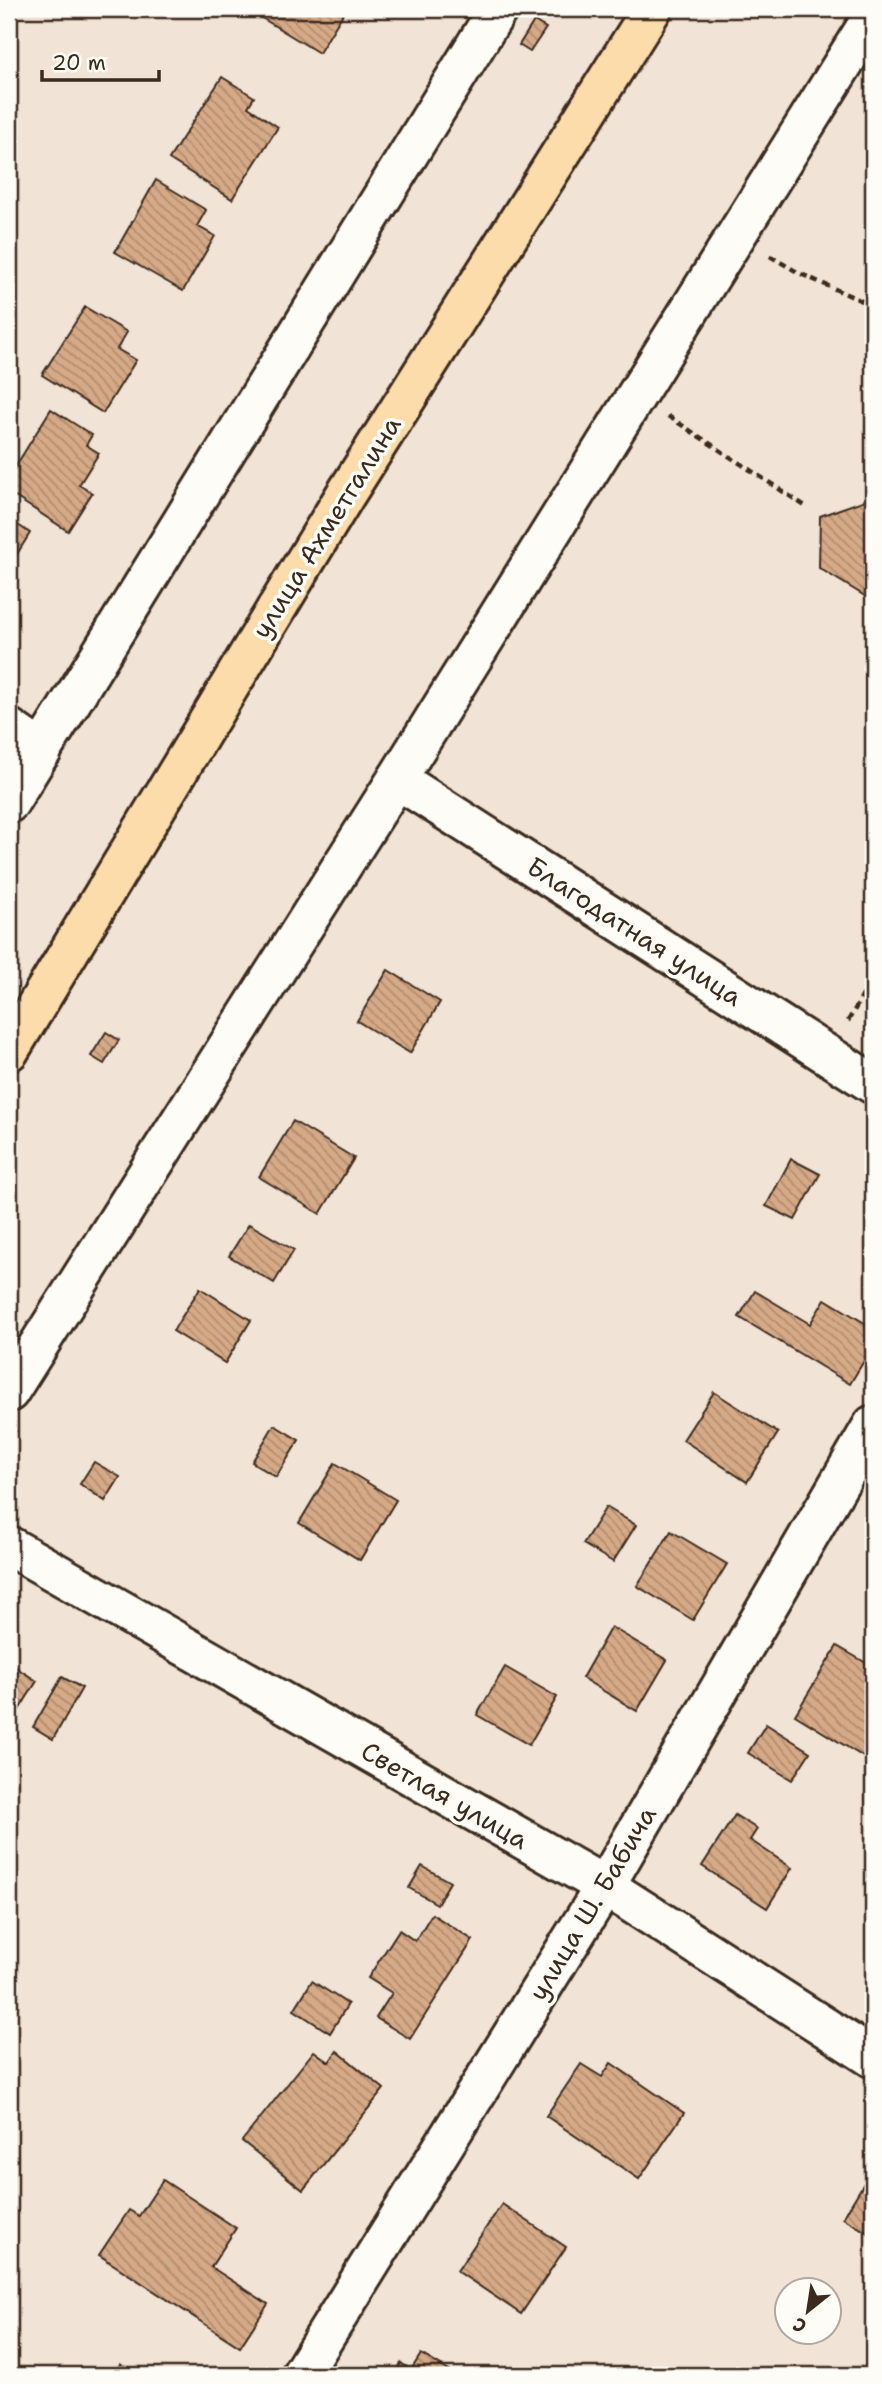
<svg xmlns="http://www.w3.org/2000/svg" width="882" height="2384" font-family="'Shantell Sans',sans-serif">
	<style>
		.building { fill: url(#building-back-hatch); stroke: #3b2a1e; stroke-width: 2 }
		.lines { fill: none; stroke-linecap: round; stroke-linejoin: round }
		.minor-casing { stroke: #3b2a1e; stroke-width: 44 }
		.major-casing { stroke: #3b2a1e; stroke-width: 44 }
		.path { stroke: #3b2a1e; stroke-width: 4.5; stroke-dasharray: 7 5; stroke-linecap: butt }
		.minor { stroke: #fdfcf7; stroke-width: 38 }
		.major { stroke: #fddcac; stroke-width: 38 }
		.labels { text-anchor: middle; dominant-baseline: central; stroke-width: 7; stroke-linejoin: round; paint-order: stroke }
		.street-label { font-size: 26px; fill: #3b2a1e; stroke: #fdfcf7 }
	</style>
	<defs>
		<pattern id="building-back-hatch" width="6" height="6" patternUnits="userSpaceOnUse" patternTransform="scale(1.75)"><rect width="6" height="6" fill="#d6aa87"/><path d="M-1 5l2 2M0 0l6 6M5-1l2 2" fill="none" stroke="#af8b6e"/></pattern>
	</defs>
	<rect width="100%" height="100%" fill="#f1e3d5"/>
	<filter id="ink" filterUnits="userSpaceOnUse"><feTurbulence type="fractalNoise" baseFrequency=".0143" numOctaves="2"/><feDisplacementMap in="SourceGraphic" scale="14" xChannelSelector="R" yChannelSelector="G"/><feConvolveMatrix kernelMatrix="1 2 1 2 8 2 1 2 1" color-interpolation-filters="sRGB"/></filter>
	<g filter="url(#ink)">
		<!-- building -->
		<g class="building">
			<path d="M261,9H346L319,53L257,15Z"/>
			<path d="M534,21L546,28L530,52L519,45Z"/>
			<path d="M222,77L254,97L248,107L278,127L232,199L169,159Z"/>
			<path d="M156,180L206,210L197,226L215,236L183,291L115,252Z"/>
			<path d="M85,307L127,332L117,349L136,360L103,413L42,375Z"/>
			<path d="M51,409L92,435L86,445L99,453L79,485L92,493L68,531L9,493V477Z"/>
			<path d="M865,500L873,505V601L819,568L820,516Z"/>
			<path d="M9,519L30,533L9,567Z"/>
			<path d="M388,970L440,1002L410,1053L357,1021Z"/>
			<path d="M106,1032L119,1040L104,1064L91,1056Z"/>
			<path d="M293,1121L354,1158L320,1214L259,1177Z"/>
			<path d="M791,1159L820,1174L795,1220L766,1206Z"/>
			<path d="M249,1224L294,1250L274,1283L229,1256Z"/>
			<path d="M200,1288L251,1320L225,1363L173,1331Z"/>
			<path d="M755,1291L810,1324L825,1299L873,1328V1346L850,1384L739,1317Z"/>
			<path d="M714,1392L778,1433L747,1482L683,1440Z"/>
			<path d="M274,1425L299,1440L276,1477L252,1462Z"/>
			<path d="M94,1462L120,1477L105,1501L80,1484Z"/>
			<path d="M335,1463L396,1500L360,1560L299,1523Z"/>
			<path d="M606,1507L636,1525L613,1562L583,1544Z"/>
			<path d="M671,1531L727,1564L693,1620L637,1586Z"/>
			<path d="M611,1627L667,1660L637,1711L582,1678Z"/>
			<path d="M837,1646L873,1667V1749L867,1759L795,1715Z"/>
			<path d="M9,1663L37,1681L9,1726Z"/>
			<path d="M505,1667L557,1697L529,1745L477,1715Z"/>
			<path d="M62,1677L82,1688L53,1739L33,1727Z"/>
			<path d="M766,1724L810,1752L792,1780L748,1753Z"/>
			<path d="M735,1815L757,1829L750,1840L792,1868L767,1908L702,1866Z"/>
			<path d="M422,1866L450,1882L437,1904L409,1888Z"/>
			<path d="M432,1914L473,1940L410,2039L376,2018L392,1993L368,1978L399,1930L415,1941Z"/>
			<path d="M312,1981L348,2004L330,2033L294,2010Z"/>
			<path d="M314,2051L329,2062L337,2051L384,2089L303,2190L242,2141Z"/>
			<path d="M611,2063L684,2113L639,2179L546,2116L581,2064L602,2077Z"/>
			<path d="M873,2168V2236L843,2218Z"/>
			<path d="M163,2180L236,2228L211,2267L268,2304L240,2347L99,2255L129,2210L139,2216Z"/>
			<path d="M502,2204L566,2247L521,2314L457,2271Z"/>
			<path d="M421,2354L456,2375H394L401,2363L411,2370Z"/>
			<path d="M120,2364L139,2375H113Z"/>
		</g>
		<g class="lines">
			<!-- minor casing -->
			<g class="minor-casing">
				<g id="minor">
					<path d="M9,728L42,751"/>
					<path d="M397,779L873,1084"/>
					<path d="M9,803L498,9"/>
					<path d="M9,1392L397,779L873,16"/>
					<path d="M9,1546L605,1886L873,2058"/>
					<path d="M301,2375L605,1886L873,1425"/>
				</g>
			</g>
			<!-- major casing -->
			<g class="major-casing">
				<path id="major" d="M9,1051L344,497L652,9"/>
			</g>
			<!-- path -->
			<g class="path">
				<path d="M770,256L799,273L873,306"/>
				<path d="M668,416L805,506"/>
				<path d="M848,1021L873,978"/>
				<path d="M9,1441L16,1430"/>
			</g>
			<!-- minor -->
			<use href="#minor" class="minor"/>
			<!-- major -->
			<use href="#major" class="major"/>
		</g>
	</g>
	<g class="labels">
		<!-- street labels -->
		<g class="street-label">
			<text transform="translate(326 527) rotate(-58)">улица Ахметгалина</text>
			<text transform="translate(635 931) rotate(33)">Благодатная улица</text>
			<text transform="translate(445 1795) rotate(30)">Светлая улица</text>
			<text transform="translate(592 1903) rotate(-59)">улица Ш. Бабича</text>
		</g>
	</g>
	<!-- margin -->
	<rect width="882" height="2384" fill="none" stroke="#fdfcf7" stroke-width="35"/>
	<rect x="18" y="18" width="847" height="2349" fill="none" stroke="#3b2a1e" stroke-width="2.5" filter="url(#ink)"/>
	<!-- north arrow -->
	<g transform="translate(808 2311) rotate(210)"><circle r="33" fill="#fdfcf7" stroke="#afa8a0" stroke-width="2"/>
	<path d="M0-5L12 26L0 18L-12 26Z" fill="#3b2a1e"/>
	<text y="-10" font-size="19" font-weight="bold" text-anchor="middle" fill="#3b2a1e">С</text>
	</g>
	<!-- scale -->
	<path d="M42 70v10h117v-10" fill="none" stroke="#3b2a1e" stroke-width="3.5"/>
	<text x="52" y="70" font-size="21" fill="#3b2a1e" stroke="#fdfcf7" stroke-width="5" paint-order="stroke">20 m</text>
</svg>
